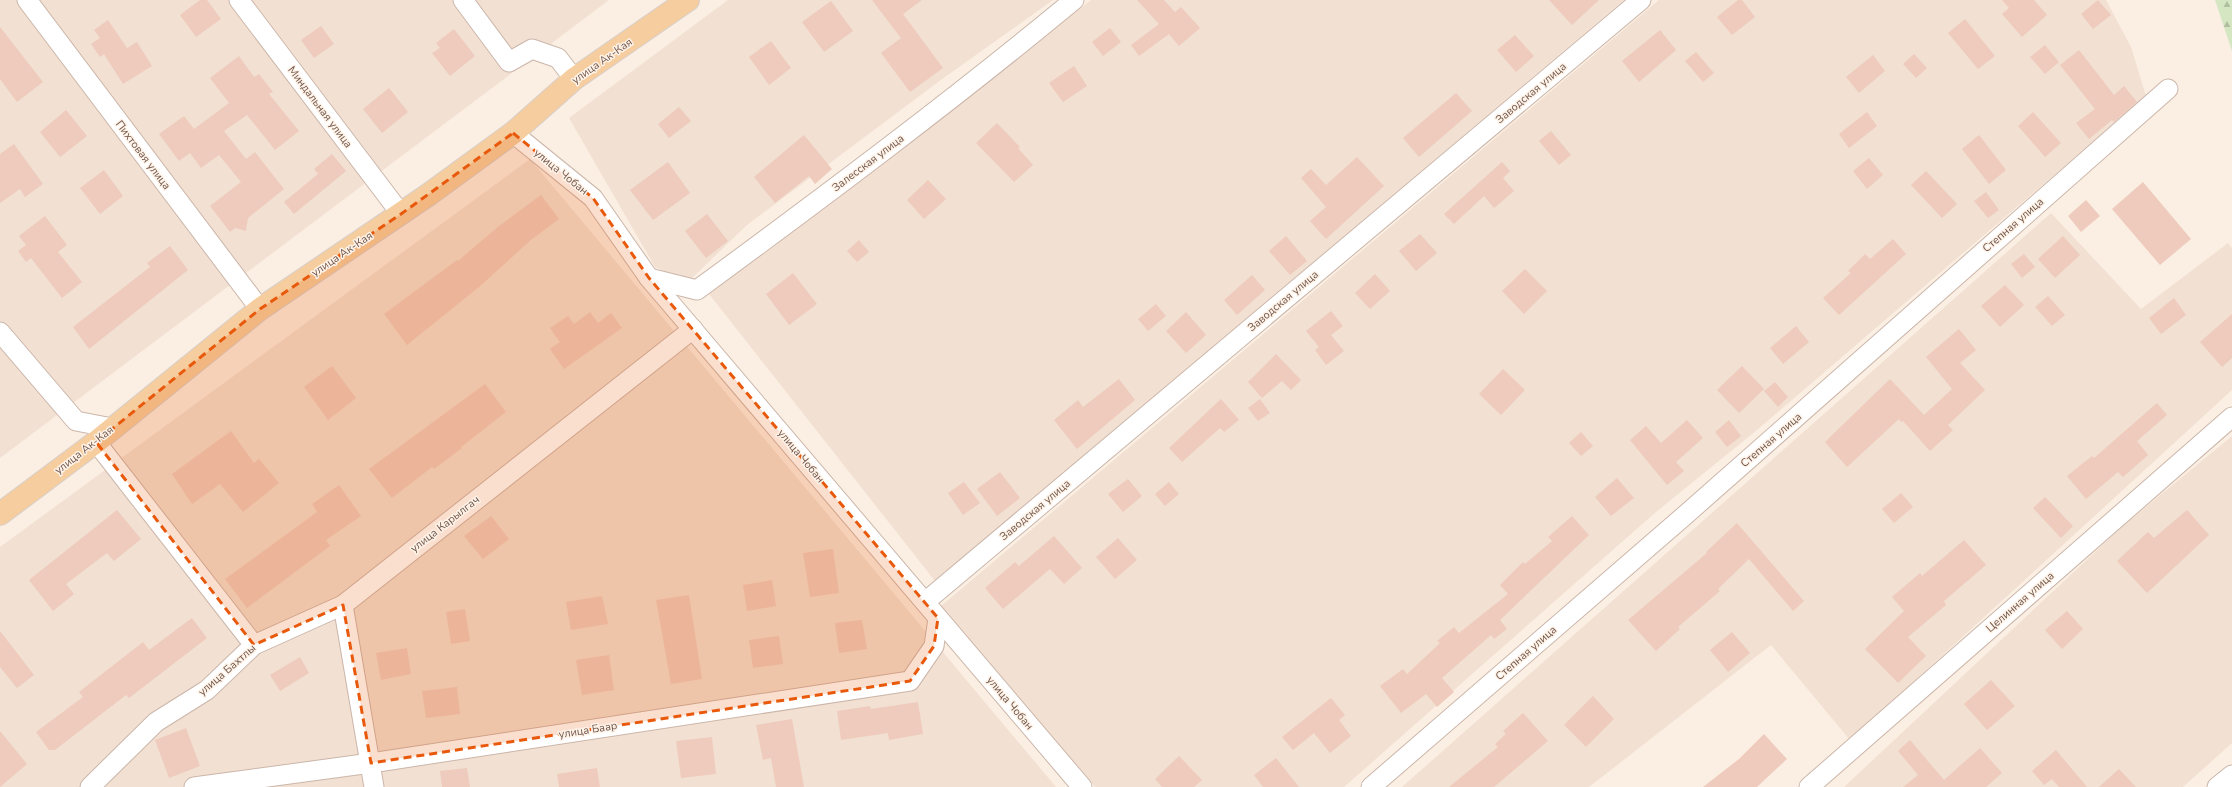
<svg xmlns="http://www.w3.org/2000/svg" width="2232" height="787" font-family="'Nunito Sans',sans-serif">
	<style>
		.residential { fill: #f2e0d2 }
		.forest { fill: url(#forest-firs) }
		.building { fill: #eecbbc }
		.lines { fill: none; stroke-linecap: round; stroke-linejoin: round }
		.minor-casing { stroke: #cbb6aa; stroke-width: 21 }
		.major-casing { stroke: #d7cfcc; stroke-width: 24 }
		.minor { stroke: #fff; stroke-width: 19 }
		.major { stroke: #f6cd9e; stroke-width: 22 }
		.marked { fill: #e8590c; fill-opacity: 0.2; stroke: #e8590c; stroke-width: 3; stroke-dasharray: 8 5; stroke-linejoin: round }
		.labels { text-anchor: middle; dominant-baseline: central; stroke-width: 3; stroke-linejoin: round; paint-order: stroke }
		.street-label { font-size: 11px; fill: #71554a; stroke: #fef3e8 }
	</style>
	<defs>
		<pattern id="forest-firs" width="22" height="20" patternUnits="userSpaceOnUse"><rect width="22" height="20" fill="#d5e7c2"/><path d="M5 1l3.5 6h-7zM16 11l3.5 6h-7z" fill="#b1bea0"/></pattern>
	</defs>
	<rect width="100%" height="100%" fill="#fbefe3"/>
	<!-- residential -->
	<g class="residential">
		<path d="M0,0H609L0,458Z"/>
		<path d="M728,0H1053L945,77L747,225L688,282L655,267L569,118Z"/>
		<path d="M1091,0H1624L935,581L709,294Z"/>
		<path d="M1659,0H2106L2131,47L2146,96L1757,430L1656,512L1344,787H1095L941,606Z"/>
		<path d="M530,159L1056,787H0V547Z"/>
		<path d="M2051,213L2141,309L2228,243L2232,248V390L1850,740L1771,645L1589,787H1402Z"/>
		<path d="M2232,436V743L2183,787H1844L2124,525Z"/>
	</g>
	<!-- forest -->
	<path class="forest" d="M2215,0H2232V51Z"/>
	<!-- building -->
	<g class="building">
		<path d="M200,0H207L221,19L196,37L180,15Z"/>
		<path d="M872,0H922L903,14L943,68L910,92L881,53L901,38Z"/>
		<path d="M1137,0H1164L1175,12L1181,7L1200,28L1179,46L1169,34L1139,56L1131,45L1159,24Z"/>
		<path d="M1549,0H1599L1572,25Z"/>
		<path d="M1738,0H1742L1755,17L1732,35L1717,17Z"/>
		<path d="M2002,0H2034L2047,15L2022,37L2002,14L2009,8Z"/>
		<path d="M2098,0L2111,15L2093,29L2081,14Z"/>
		<path d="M831,1L853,31L824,52L802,22Z"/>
		<path d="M1965,19L1995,56L1978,69L1948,33Z"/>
		<path d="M108,20L127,48L137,42L152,66L123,84L104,54L100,57L91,44L100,38L94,30Z"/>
		<path d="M321,26L334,44L314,58L301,40Z"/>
		<path d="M0,27L43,82L17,102L0,79Z"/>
		<path d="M1110,28L1121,42L1103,56L1092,42Z"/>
		<path d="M454,29L475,56L450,76L432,53L440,48L436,43Z"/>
		<path d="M1660,30L1676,50L1639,82L1622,61Z"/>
		<path d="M1515,35L1534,56L1516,72L1497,50Z"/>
		<path d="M771,41L791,68L769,85L749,57Z"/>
		<path d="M2045,45L2059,62L2045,74L2030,57Z"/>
		<path d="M2079,50L2114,95L2124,86L2137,102L2114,122L2112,120L2089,139L2076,123L2095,109L2060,65Z"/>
		<path d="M1696,52L1714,73L1703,82L1685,61Z"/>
		<path d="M1914,54L1927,68L1916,78L1903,64Z"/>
		<path d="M1873,55L1885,71L1859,93L1846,77Z"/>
		<path d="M239,56L254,77L259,74L273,92L269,94L299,131L275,150L247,115L224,131L246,159L255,152L284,189L248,218L246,231L235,228L230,232L210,206L241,182L219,155L201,168L190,153L179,161L159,134L184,116L194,129L229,103L210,78Z"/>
		<path d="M1074,66L1087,86L1063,102L1049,83Z"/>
		<path d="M389,88L408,112L382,133L363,109Z"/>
		<path d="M1456,93L1472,111L1419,157L1403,138Z"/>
		<path d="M679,107L691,121L669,138L658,124Z"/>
		<path d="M66,110L87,136L60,157L40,132Z"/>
		<path d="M1867,112L1877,126L1849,148L1839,134Z"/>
		<path d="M2033,112L2061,143L2045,157L2018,126Z"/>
		<path d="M997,123L1020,147L1018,148L1033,165L1014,182L976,143Z"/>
		<path d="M1551,131L1571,155L1559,165L1539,141Z"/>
		<path d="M804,135L832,169L815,184L809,176L775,203L754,177Z"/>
		<path d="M1979,135L2006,170L1989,184L1962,149Z"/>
		<path d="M14,144L43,184L25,197L20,189L0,203V154Z"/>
		<path d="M332,154L346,171L294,214L284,202L318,174L314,169Z"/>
		<path d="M1357,157L1384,186L1326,239L1310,221L1326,207L1301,178L1311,169L1326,185Z"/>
		<path d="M1869,158L1883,175L1867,189L1853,171Z"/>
		<path d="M668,162L690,193L653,220L630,190Z"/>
		<path d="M1502,162L1510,171L1503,178L1514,191L1494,208L1484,196L1454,224L1444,214Z"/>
		<path d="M104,170L123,196L100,214L80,188Z"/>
		<path d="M1926,171L1957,204L1942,218L1911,185Z"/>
		<path d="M928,180L946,199L924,219L907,200Z"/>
		<path d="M2143,182L2191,239L2160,265L2112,209Z"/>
		<path d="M1986,192L1999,210L1988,218L1974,201Z"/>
		<path d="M541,195L559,219L532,239L479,287L407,345L384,314L457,260L458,261L499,226Z"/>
		<path d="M2086,200L2100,216L2081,232L2068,216Z"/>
		<path d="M707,214L728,241L706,258L685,231Z"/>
		<path d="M45,216L67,245L58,252L82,282L62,298L31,258L26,262L18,251L26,245L19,236Z"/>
		<path d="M1420,234L1437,253L1416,271L1399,251Z"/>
		<path d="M1286,236L1307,261L1290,275L1269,251Z"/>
		<path d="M2063,236L2080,255L2055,278L2038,259Z"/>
		<path d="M1893,239L1906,254L1839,315L1823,298L1851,273L1848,271L1865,254L1870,259Z"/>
		<path d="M859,240L869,252L857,262L847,251Z"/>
		<path d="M170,246L188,270L89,349L73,327L150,267L147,263Z"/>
		<path d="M2024,254L2035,267L2022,278L2011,264Z"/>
		<path d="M1525,269L1547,291L1524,314L1502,291Z"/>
		<path d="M793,273L817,304L789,325L766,294Z"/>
		<path d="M1375,274L1390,291L1370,309L1355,293Z"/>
		<path d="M1252,275L1265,290L1237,315L1224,300Z"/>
		<path d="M2005,285L2024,305L2000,327L1981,306Z"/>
		<path d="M2048,296L2065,315L2052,326L2035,307Z"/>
		<path d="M2174,298L2186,315L2161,334L2149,318Z"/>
		<path d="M1156,304L1166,316L1148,331L1138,319Z"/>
		<path d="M1331,311L1343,326L1331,335L1344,351L1326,365L1315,350L1319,347L1306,331Z"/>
		<path d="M590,312L598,323L611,313L622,328L564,369L550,349L560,342L550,328L568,316L574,324Z"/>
		<path d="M1186,312L1206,335L1186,353L1166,331Z"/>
		<path d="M2232,314V358L2222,367L2200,342Z"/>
		<path d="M1796,326L1809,342L1783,364L1770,348Z"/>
		<path d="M1959,329L1976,350L1960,363L1985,390L1948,425L1953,430L1930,451L1903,421L1901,422L1899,419L1847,467L1825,442L1890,379L1924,415L1952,389L1926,357Z"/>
		<path d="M1276,354L1301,380L1291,390L1282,381L1262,398L1248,382Z"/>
		<path d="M332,366L356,398L328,420L304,387Z"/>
		<path d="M1742,366L1764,389L1739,413L1717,390Z"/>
		<path d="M1503,369L1525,390L1501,415L1479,394Z"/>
		<path d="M1119,379L1135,400L1077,449L1054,420L1078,400L1083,407Z"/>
		<path d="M1775,382L1788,397L1778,407L1764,391Z"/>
		<path d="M485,384L506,412L461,447L462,448L434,469L432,467L392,498L369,469Z"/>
		<path d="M1221,399L1239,420L1224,432L1220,428L1182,462L1169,448Z"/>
		<path d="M1260,399L1270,413L1258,421L1248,408Z"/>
		<path d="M2157,403L2167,415L2137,441L2148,455L2123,477L2118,472L2086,499L2067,476L2092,456L2094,458Z"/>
		<path d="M1687,420L1703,438L1676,462L1684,471L1667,485L1630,440L1646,426L1661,443Z"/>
		<path d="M1729,420L1741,436L1727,447L1715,432Z"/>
		<path d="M231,431L254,463L259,459L279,483L243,512L220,484L192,504L172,474Z"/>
		<path d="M1581,432L1593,446L1581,456L1569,443Z"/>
		<path d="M1000,472L1020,498L997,516L977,489Z"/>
		<path d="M1617,478L1634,498L1611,516L1595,497Z"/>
		<path d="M1128,479L1142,496L1123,512L1108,494Z"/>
		<path d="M964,482L980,503L963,515L948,493Z"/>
		<path d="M1169,482L1179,494L1165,506L1155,494Z"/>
		<path d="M339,485L361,516L326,540L330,546L247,608L225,579L317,512L312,504Z"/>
		<path d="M1901,493L1913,507L1894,523L1882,509Z"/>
		<path d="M2045,497L2073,526L2061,538L2033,508Z"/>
		<path d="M117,510L141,539L114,561L107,553L66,584L74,594L53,611L29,580Z"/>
		<path d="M2187,510L2209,535L2147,593L2117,561L2148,532L2154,538Z"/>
		<path d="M491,516L509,539L483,559L464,536Z"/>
		<path d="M1572,516L1589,535L1500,620L1507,629L1494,639L1491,635L1442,678L1454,692L1437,707L1426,694L1401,713L1380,686L1403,669L1407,674L1440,643L1437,641L1454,627L1459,633L1508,594L1500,585L1523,562L1525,564L1552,541L1548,537Z"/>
		<path d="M1737,523L1804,601L1793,611L1749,559L1718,589L1720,591L1678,627L1680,629L1656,651L1628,620L1707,553L1706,552Z"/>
		<path d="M1054,536L1082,568L1064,584L1050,569L1003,609L985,588L1015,562L1019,566Z"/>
		<path d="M1118,538L1137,560L1115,579L1096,557Z"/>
		<path d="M1964,540L1986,565L1944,601L1946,605L1908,637L1926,656L1898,683L1865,649L1904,611L1892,597L1920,573L1922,576Z"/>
		<path d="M833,549L839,593L810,597L803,553Z"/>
		<path d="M772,580L776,606L747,611L743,585Z"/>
		<path d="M689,595L702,679L671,684L656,600Z"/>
		<path d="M602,596L608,624L571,630L566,602Z"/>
		<path d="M465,609L470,641L451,644L446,612Z"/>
		<path d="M2067,611L2083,629L2062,649L2045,630Z"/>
		<path d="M192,618L207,638L129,698L126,695L55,750H49L36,732L83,697L79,692L143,642L149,650Z"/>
		<path d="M862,620L867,649L839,653L835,623Z"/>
		<path d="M0,631L34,675L17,688L0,667Z"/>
		<path d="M1732,632L1750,653L1728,672L1710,650Z"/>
		<path d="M779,636L783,664L753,668L749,640Z"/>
		<path d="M407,648L411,674L381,680L376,653Z"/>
		<path d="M609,655L614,690L582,695L576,660Z"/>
		<path d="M300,657L309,673L280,691L270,675Z"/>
		<path d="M1991,680L2015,706L1987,730L1964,704Z"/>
		<path d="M457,687L460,714L426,718L422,691Z"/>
		<path d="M1593,696L1614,719L1586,747L1564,725Z"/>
		<path d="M1331,698L1345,715L1339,720L1351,736L1330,753L1314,733L1293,750L1282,737Z"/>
		<path d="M918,702L923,734L889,740L888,733L841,740L837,711L870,706L871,709Z"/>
		<path d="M1523,713L1548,741L1494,787H1449L1498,747L1495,744L1506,734L1503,731Z"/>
		<path d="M792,719L804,787H776L771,758L763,760L756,725Z"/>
		<path d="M186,728L200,766L169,778L155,740Z"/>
		<path d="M0,731L27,764L0,787Z"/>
		<path d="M1764,734L1787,759L1757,787H1703L1739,759Z"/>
		<path d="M712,737L716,774L681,778L676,741Z"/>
		<path d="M1910,740L1944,780L1980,748L2002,773L1986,787H1903L1918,775L1898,751Z"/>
		<path d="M2056,750L2087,787H2059L2052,779L2044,785L2032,771Z"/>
		<path d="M1179,756L1202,780L1194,787H1162L1155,779Z"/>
		<path d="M1276,758L1299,787H1263L1254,775Z"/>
		<path d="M467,768L470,787H442L440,771Z"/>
		<path d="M597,768L600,787H559L557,774Z"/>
		<path d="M2119,769L2136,787H2099Z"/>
	</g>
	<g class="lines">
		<!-- minor casing -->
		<g class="minor-casing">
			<g id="minor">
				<path d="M27,0L260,309"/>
				<path d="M239,0L401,214"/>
				<path d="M463,0L509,62L532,49L558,58L574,79"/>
				<path d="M513,133L593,198L649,278L1082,787"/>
				<path d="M649,278L697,290C825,196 952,101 1074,0"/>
				<path d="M0,332L76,421L112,428"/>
				<path d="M96,442L254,645"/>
				<path d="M925,602L1641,0"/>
				<path d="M90,787L156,722L207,690L254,645L343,605"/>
				<path d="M194,787L371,763L910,681L934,646L938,618"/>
				<path d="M374,787L343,605L693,329"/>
				<path d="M1371,787L1683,517L2168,89"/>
				<path d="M1809,787L2232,417"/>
				<path d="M2217,787L2232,775"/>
			</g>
		</g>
		<!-- major casing -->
		<g class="major-casing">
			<path id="major" d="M0,514L96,442L260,309L428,195L513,133L574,79L688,0"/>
		</g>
		<!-- minor -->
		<use href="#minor" class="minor"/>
		<!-- major -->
		<use href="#major" class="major"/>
	</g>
	<!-- marked area -->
	<path class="marked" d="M513,133L593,198L649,278L938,618L934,646L910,681L371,763L343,605L254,645L96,442L260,309L401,214Z"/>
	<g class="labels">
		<!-- street labels -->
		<g class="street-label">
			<text transform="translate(602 61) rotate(-35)">улица Ак-Кая</text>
			<text transform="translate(1531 93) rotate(-40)">Заводская улица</text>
			<text transform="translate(320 107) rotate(53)">Миндальная улица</text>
			<text transform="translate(143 155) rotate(53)">Пихтовая улица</text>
			<text transform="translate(868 163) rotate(-37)">Залесская улица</text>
			<text transform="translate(561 172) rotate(39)">улица Чобан</text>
			<text transform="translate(2013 225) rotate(-41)">Степная улица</text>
			<text transform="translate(342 254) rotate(-34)">улица Ак-Кая</text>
			<text transform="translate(1283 301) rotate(-40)">Заводская улица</text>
			<text transform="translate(1771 440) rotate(-41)">Степная улица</text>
			<text transform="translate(84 450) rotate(-38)">улица Ак-Кая</text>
			<text transform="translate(801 456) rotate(50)">улица Чобан</text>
			<text transform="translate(1035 510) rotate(-40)">Заводская улица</text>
			<text transform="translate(445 524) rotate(-38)">улица Карылгач</text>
			<text transform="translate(2020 602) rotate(-41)">Целинная улица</text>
			<text transform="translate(1526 653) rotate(-41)">Степная улица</text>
			<text transform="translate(227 670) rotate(-41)">улица Бахтлы</text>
			<text transform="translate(1010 703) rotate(50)">улица Чобан</text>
			<text transform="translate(588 730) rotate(-9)">улица Баар</text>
		</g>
	</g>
</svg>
